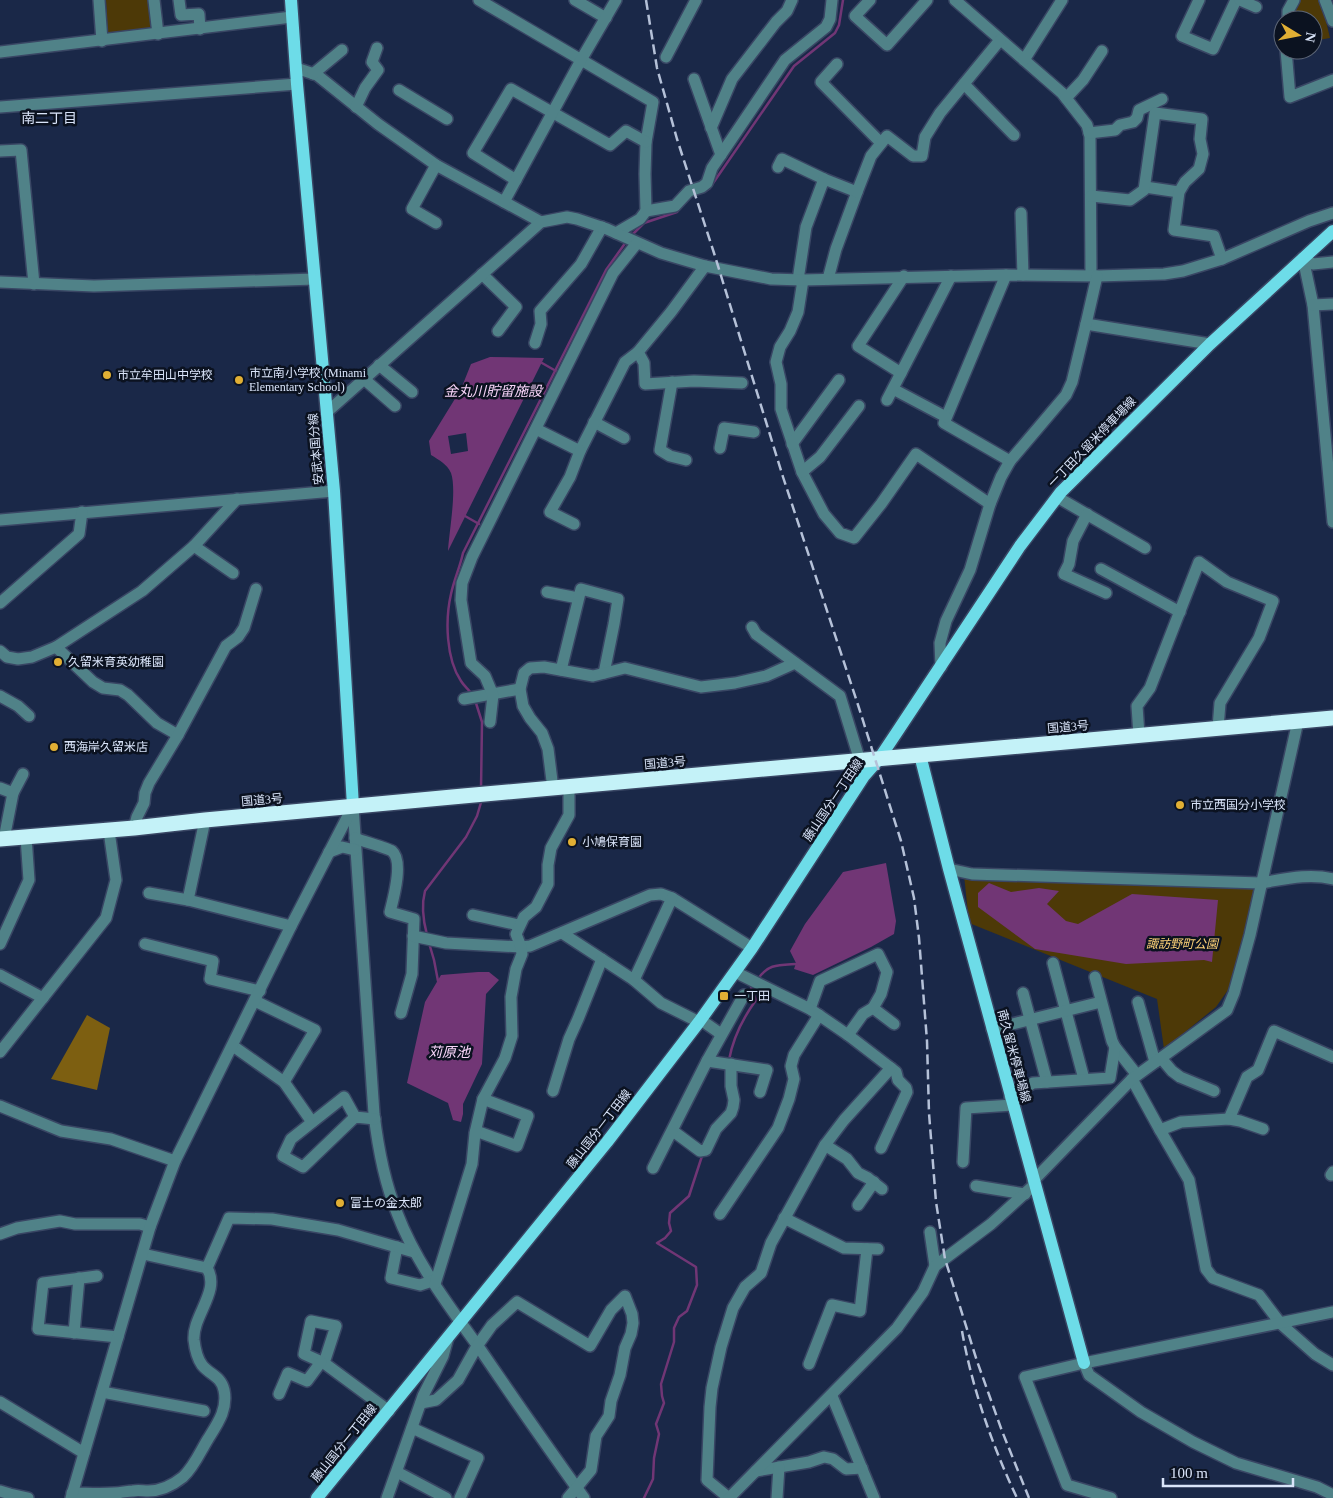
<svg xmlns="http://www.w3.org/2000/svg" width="1333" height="1498" font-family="'Times New Roman','Noto Sans JP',serif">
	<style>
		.green { fill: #4d3907 }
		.forest { fill: #7d5f11 }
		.water { fill: #713675; fill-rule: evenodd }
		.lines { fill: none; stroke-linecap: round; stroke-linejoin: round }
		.stream { stroke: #713675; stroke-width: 2.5 }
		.minor-casing { stroke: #394664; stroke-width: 14 }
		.major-casing { stroke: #394664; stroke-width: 15 }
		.highway-casing { stroke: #394664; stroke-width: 18 }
		.minor { stroke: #508288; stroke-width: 11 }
		.major { stroke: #6ddce8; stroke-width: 12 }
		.highway { stroke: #c4f2f8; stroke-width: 15 }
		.rail { stroke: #b5c1d8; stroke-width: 2.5; stroke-dasharray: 10 5; stroke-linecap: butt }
		.poi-dot { fill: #e1af34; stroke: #0b1220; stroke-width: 2 }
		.labels { text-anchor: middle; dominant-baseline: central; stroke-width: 5; stroke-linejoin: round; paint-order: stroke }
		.poi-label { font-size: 12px; fill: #d9e4f9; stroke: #0b1220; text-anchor: start }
		.street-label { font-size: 12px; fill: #d9e4f9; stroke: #0b1220 }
		.park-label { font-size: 12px; font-style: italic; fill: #ffd478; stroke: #0b1220 }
		.neighbourhood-label { font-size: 14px; fill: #d9e4f9; stroke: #0b1220 }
		.water-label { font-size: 14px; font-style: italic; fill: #f8d5f9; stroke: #0b1220 }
	</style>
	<rect width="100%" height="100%" fill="#1a2848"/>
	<!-- green -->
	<g class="green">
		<path d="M106,0H152L154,35L108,38Z"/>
		<path d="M1298,0H1321L1330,38L1313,41V20H1292V10Z"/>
		<path d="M964,875L1260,887L1235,980L1216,1007L1164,1049L1157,999L969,923Z"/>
	</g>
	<!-- forest -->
	<path class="forest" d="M87,1015L110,1028L97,1090L51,1079Z"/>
	<!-- water -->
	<g class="water">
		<path d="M490,357L544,358L448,551C449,532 457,490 451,473C447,464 439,460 431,455L429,441L461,389L471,364ZM466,433L468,451L451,454L448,436Z"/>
		<path d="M886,863L896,921L894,934L871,947L813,975L794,969L796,963L790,951L805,924L843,872Z"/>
		<path d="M989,883L1011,892L1039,888L1059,891L1047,904L1066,921L1078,924L1132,894L1218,900L1212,962L1204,960L1126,964L1035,949L978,907V893Z"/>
		<path d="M478,972H489L499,980L486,994L482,1064L463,1104V1114L461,1122L453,1120L448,1103L407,1083L425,1002L441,975Z"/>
	</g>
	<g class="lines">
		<!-- stream -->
		<g class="stream">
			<path d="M705,191L709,189L794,66L835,33L839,25L843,0"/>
			<path d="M631,236L644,223L677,212L679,209"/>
			<path d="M542,363L556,371"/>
			<path d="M465,516L479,524"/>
			<path d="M471,693C468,689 464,686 461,681C446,659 445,620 451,594C454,580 460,567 463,553L606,270L626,242"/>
			<path d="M475,700L482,722L481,789"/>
			<path d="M427,935C423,920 421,906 425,891L466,837L477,816L482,799"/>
			<path d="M429,943L434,960L438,981"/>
			<path d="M758,979C768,964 778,965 796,964"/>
			<path d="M729,1060C733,1038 743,1018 756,1000L751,988L753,986"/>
			<path d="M644,1498L653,1479L654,1458L659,1434L656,1424L664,1403L662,1396L661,1384L674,1342V1328L679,1317L687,1311L697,1285L696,1267L657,1243L665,1238L671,1231L669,1223L670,1213L689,1196L703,1153"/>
		</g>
		<!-- minor casing -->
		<g class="minor-casing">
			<g id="minor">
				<path d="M99,0L102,41"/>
				<path d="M154,0L158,34"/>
				<path d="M179,0L181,15L199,14L200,29"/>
				<path d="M479,0L653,102L646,142L645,174L646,211"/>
				<path d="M575,0L606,18"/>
				<path d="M870,0L855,16L887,45L927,0"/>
				<path d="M955,0L1062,93L1087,125L1090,136L1091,275"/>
				<path d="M1199,0L1182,36L1213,49L1236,0"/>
				<path d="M1240,0L1256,7"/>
				<path d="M1325,0L1333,21"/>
				<path d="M1288,20V11L1294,0"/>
				<path d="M1286,50L1290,97L1333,80"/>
				<path d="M0,52L292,17"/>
				<path d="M666,57L696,0"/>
				<path d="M1024,60L1062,0"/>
				<path d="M837,64L821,82L881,143"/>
				<path d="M296,68L317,75L378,124L436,165L541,222"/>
				<path d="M313,74L342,50"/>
				<path d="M694,79L721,155"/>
				<path d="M964,84L1014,135"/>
				<path d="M399,90L447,119"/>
				<path d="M1066,98L1083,80L1102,51"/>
				<path d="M0,107L297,84"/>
				<path d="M356,107L365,88L378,70L372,62L377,48"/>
				<path d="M711,128L732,79L776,22L787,11L792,0"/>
				<path d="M1089,133L1115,130L1120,125L1133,122L1137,118L1139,110L1162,99"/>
				<path d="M0,151L21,150L34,284"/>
				<path d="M778,167L782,159L824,179"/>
				<path d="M516,180L473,153L511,89L610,145L626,131L646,142"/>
				<path d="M1145,187L1179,192"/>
				<path d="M1091,196L1130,200L1144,190L1155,113L1202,119L1200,139L1203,154L1199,169L1185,182L1179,192L1174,230L1214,236L1222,259"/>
				<path d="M504,202L581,60L616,0"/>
				<path d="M1021,213L1023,275"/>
				<path d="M436,223L412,209L436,165"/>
				<path d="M616,233L640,219L646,211L675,206L689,191L702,187L707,183L712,168L785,60L826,27L830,19L832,0"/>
				<path d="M1303,258L1313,305L1333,522"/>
				<path d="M1303,258L1313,264L1333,262"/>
				<path d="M705,266L671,312L638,352L644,363L645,384L694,381L742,383"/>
				<path d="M482,274L516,307L498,331"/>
				<path d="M1006,275L944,423L1010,461"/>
				<path d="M828,279L836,249L857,192"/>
				<path d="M798,280L806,227L824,179L857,192L871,156L887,136L913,156H922L925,137L940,113L1000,40"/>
				<path d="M803,280L798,312L790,331L780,347L776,362L781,384V409L802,472L824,514L840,533L854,538L881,504L916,454L990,504"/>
				<path d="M0,282L94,286L315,279"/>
				<path d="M1313,305L1333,304"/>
				<path d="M1086,324L1210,344"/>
				<path d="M535,343L541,324L540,311L581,264L602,227"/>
				<path d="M379,365L412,392"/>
				<path d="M901,373L858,346L904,276"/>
				<path d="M364,379L395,406"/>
				<path d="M672,382L660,450L670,456L686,460"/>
				<path d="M893,389L946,417"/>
				<path d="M887,400L951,276"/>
				<path d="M327,412L541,222L567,217L577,219L607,229L661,253L705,266L771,279L803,280L1006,275L1097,276L1164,274L1183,271L1222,259L1309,221L1333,213"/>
				<path d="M594,422L624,438"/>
				<path d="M536,429L580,451L625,362L638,352"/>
				<path d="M792,444L839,380"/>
				<path d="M720,448L724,428L754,432"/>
				<path d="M802,472L820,457L859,406"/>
				<path d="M1057,497L1145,548"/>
				<path d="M1087,514L1073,541L1069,564L1064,574L1106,593"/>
				<path d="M0,520L334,491"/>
				<path d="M574,524L550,512L570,477L580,451"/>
				<path d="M194,546L233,573"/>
				<path d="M1101,569L1180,612"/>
				<path d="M547,592L578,598"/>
				<path d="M0,603L79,534L82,512"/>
				<path d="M752,627L756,634L840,696L860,761"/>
				<path d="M56,647L93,682L103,688L120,690L128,695L157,723L178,735"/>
				<path d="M0,651L7,657L18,659L32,657L56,647L142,591L194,546L237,499"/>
				<path d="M941,667L940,643L946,621L970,570L990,504L1001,477L1010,461L1066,395L1072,382L1086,324L1097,276"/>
				<path d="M561,670L581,589L618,599L614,624L604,673"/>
				<path d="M0,696L18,706L29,716"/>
				<path d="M464,699L520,689"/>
				<path d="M490,722L493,695L485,676L471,663L461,600L462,583L472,557L613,273L637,243"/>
				<path d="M1139,735L1137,706L1150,688L1199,562L1227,582L1273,601L1259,638L1220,703L1218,728"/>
				<path d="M0,788L13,793L4,839"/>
				<path d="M553,789L548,749L542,733L530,718L523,706L520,689L524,673L530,668L544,667L593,676L625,668L701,687L735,683L766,676L795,663"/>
				<path d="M13,793L23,774"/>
				<path d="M353,806L374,1114C378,1148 384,1181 397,1213C416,1263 449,1306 480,1349C514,1399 549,1449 584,1498"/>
				<path d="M134,828L137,817L144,803L145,793L149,783L178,735L226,646L238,637L244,628L256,589"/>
				<path d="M355,838C362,841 387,848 392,851C404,861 393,900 390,912L414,919L412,974L401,1013"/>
				<path d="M329,852L342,847L355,850"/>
				<path d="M949,869L972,874L1261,883C1285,879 1309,873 1333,879"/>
				<path d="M149,893L188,900L291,926"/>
				<path d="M188,900L205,820"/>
				<path d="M473,915L519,925"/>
				<path d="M562,933L634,980L661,1003L699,1022"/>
				<path d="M413,936L446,943L521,947L530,946L650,895L661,894L672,898L752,948"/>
				<path d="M0,944L29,880L26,837"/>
				<path d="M145,944L213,961L210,979L260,991"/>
				<path d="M1053,963L1084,1079"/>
				<path d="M0,975L43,998"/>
				<path d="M1095,977L1112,1041L1115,1047L1137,1075"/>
				<path d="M634,980L672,898"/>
				<path d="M1023,993L1047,1082"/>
				<path d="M255,1001L315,1030L284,1082"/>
				<path d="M1138,1002L1155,1062"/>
				<path d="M873,1008L894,1024"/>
				<path d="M810,1009L820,981L878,954L887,972L881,994L873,1008L863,1014L848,1035"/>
				<path d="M701,1020L721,1034"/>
				<path d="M992,1029L1101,1002"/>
				<path d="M233,1046L284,1082L312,1122"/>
				<path d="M0,1052L106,918L116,880L109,831"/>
				<path d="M1161,1058L1172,1071L1180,1077L1214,1091"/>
				<path d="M707,1061L767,1070L760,1092"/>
				<path d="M1132,1079L1160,1130L1189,1180L1206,1269L1213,1278L1259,1295L1281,1324L1315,1354L1333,1365"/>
				<path d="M553,1091L569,1039L578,1019L602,959"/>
				<path d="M1010,1097L1033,1083L1110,1078L1115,1047"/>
				<path d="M0,1106L61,1131L111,1139L175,1161"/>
				<path d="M355,1117L344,1097L291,1139L283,1156L303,1167L355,1117L375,1119"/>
				<path d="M1229,1119L1247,1077L1258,1070L1274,1031L1333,1057"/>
				<path d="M1160,1130L1181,1122L1229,1119L1240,1121L1263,1129"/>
				<path d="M476,1131L517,1146L528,1116L483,1099"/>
				<path d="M673,1131L700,1151L706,1150L716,1129L731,1113L733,1107L734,1100L731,1086V1064"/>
				<path d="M825,1145L847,1159L858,1173L868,1178L882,1189"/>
				<path d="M881,1148L907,1092L906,1088L898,1080L896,1072L891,1068"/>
				<path d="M963,1162L966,1108L1013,1105"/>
				<path d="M653,1168L707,1061L744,995"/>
				<path d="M1331,1175L1333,1172"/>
				<path d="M1033,1181L1132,1079L1227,1010L1234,993L1250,935L1298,721"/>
				<path d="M976,1186L1025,1194"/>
				<path d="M858,1205L874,1182"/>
				<path d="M720,1214L778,1128L789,1099L794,1079L791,1066L794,1055L819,1015"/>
				<path d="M784,1218L844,1248L878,1249"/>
				<path d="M930,1232L935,1266"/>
				<path d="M0,1234L17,1228L60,1221L75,1224H140L150,1227"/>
				<path d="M397,1247L391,1278L420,1285L432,1281"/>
				<path d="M143,1254L207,1268L229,1218L272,1219L338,1230L414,1252"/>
				<path d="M97,1276L43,1283L38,1329L118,1337"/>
				<path d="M435,1284L472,1164L475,1133L483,1099L505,1058L512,1036L511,997L516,969L522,954L521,947L516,934L524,917L536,907L548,884V865L551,848L569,815V787"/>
				<path d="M74,1333L79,1278"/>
				<path d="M324,1363L336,1326L311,1321L304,1354L324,1363L389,1411"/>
				<path d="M1084,1363L1089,1375L1141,1412L1193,1442L1236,1463L1317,1487L1333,1495"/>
				<path d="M809,1364L832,1305L860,1311L867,1249"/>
				<path d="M102,1392L204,1411"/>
				<path d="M279,1394L288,1373L307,1381L321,1362"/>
				<path d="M832,1396L874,1498"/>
				<path d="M0,1402L84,1453"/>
				<path d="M421,1403L436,1400L458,1380L477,1346L492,1325L517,1302L590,1346L611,1310L625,1296L632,1314L633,1323L631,1334L625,1348L620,1375L611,1401L609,1416L596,1436L591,1470L568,1498"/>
				<path d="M412,1428L478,1458L460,1498"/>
				<path d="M756,1471L809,1462L824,1457L833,1459L846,1469L862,1468"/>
				<path d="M397,1472L446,1498"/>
				<path d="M0,1491L10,1494L28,1498"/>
				<path d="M72,1493C86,1493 100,1494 114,1493C121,1493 127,1491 133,1491C138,1490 143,1491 148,1491C161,1491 173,1485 183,1477C194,1467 200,1452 208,1439C218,1423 228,1409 224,1390C221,1376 210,1375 202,1365C197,1358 195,1349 194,1340C192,1316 221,1291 207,1268"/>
				<path d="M71,1498L150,1227L175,1161L291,926L352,808"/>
				<path d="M387,1498L423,1396L443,1356L448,1338"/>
				<path d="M729,1498L707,1480L710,1407L712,1388L721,1347L733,1308L745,1287L761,1273L771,1243L825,1145L844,1120L891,1068L848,1035L810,1009L735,972"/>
				<path d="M729,1498L897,1328L923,1292L935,1266L991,1224L1034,1185"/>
				<path d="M777,1498L779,1467"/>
				<path d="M1111,1498L1067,1485L1025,1377L1084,1363L1333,1312"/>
			</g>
		</g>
		<!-- major casing -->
		<g class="major-casing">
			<g id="major">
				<path d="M291,0L297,84L334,491L353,806"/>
				<path d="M920,755L949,869L1084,1363"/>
				<path d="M317,1498L607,1142L699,1022L752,948L864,776L879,759L897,732L1020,546L1061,492L1210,344L1333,231"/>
			</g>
		</g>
		<!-- highway casing -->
		<g class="highway-casing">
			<path id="highway" d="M0,839L134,828L205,820L463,796L1333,718"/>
		</g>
		<!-- minor -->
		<use href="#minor" class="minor"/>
		<!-- major -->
		<use href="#major" class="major"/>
		<!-- highway -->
		<use href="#highway" class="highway"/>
		<!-- rail -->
		<g class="rail">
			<path d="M646,0L657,68L677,139L714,253L783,477L859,708L901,841L914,898L919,938L927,1041L929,1113L936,1202L945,1259L977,1361L1002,1431L1029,1498"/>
			<path d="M962,1331C972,1388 992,1445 1017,1498"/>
		</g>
	</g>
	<!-- markers -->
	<g class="poi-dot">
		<circle cx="107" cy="375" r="5"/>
		<circle cx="239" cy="380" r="5"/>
		<circle cx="58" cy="662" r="5"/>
		<circle cx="54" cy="747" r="5"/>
		<circle cx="1180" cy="805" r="5"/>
		<circle cx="572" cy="842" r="5"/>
		<rect x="719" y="991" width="10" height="10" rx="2.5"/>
		<circle cx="340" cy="1203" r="5"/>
	</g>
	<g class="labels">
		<!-- poi labels -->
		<g class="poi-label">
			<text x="249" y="373">市立南小学校 (Minami<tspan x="249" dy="14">Elementary School)</tspan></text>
			<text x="117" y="375">市立牟田山中学校</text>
			<text x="68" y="662">久留米育英幼稚園</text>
			<text x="64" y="747">西海岸久留米店</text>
			<text x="1190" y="805">市立西国分小学校</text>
			<text x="582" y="842">小鳩保育園</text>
			<text x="734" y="996">一丁田</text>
			<text x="350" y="1203">富士の金太郎</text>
		</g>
		<!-- street labels -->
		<g class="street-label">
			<text transform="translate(1092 442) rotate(-46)">一丁田久留米停車場線</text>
			<text transform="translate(316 449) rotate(-95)">安武本国分線</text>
			<text transform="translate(1068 727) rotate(-5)">国道3号</text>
			<text transform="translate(665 763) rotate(-5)">国道3号</text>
			<text transform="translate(262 800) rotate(-5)">国道3号</text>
			<text transform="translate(833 800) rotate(-56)">藤山国分一丁田線</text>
			<text transform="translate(1014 1056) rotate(75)">南久留米停車場線</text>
			<text transform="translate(599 1129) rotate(-52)">藤山国分一丁田線</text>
			<text transform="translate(344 1443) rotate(-51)">藤山国分一丁田線</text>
		</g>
		<!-- park labels -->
		<g class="park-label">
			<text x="1182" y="944">諏訪野町公園</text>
		</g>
		<!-- neighbourhood labels -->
		<g class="neighbourhood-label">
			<text x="49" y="118">南二丁目</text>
		</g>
		<!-- water labels -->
		<g class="water-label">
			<text x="493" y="391">金丸川貯留施設</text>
			<text x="449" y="1052">苅原池</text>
		</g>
	</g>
	<!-- north arrow -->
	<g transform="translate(1298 35) rotate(100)"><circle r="24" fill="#0b1220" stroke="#5d6677"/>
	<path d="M0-4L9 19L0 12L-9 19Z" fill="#e1af34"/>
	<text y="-8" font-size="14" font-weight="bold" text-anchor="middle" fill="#d9e4f9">N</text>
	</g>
	<!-- scale -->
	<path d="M1163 1478v8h130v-8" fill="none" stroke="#d9e4f9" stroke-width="2.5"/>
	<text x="1170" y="1478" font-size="15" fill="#d9e4f9" stroke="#0b1220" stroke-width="4" paint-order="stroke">100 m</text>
</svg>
